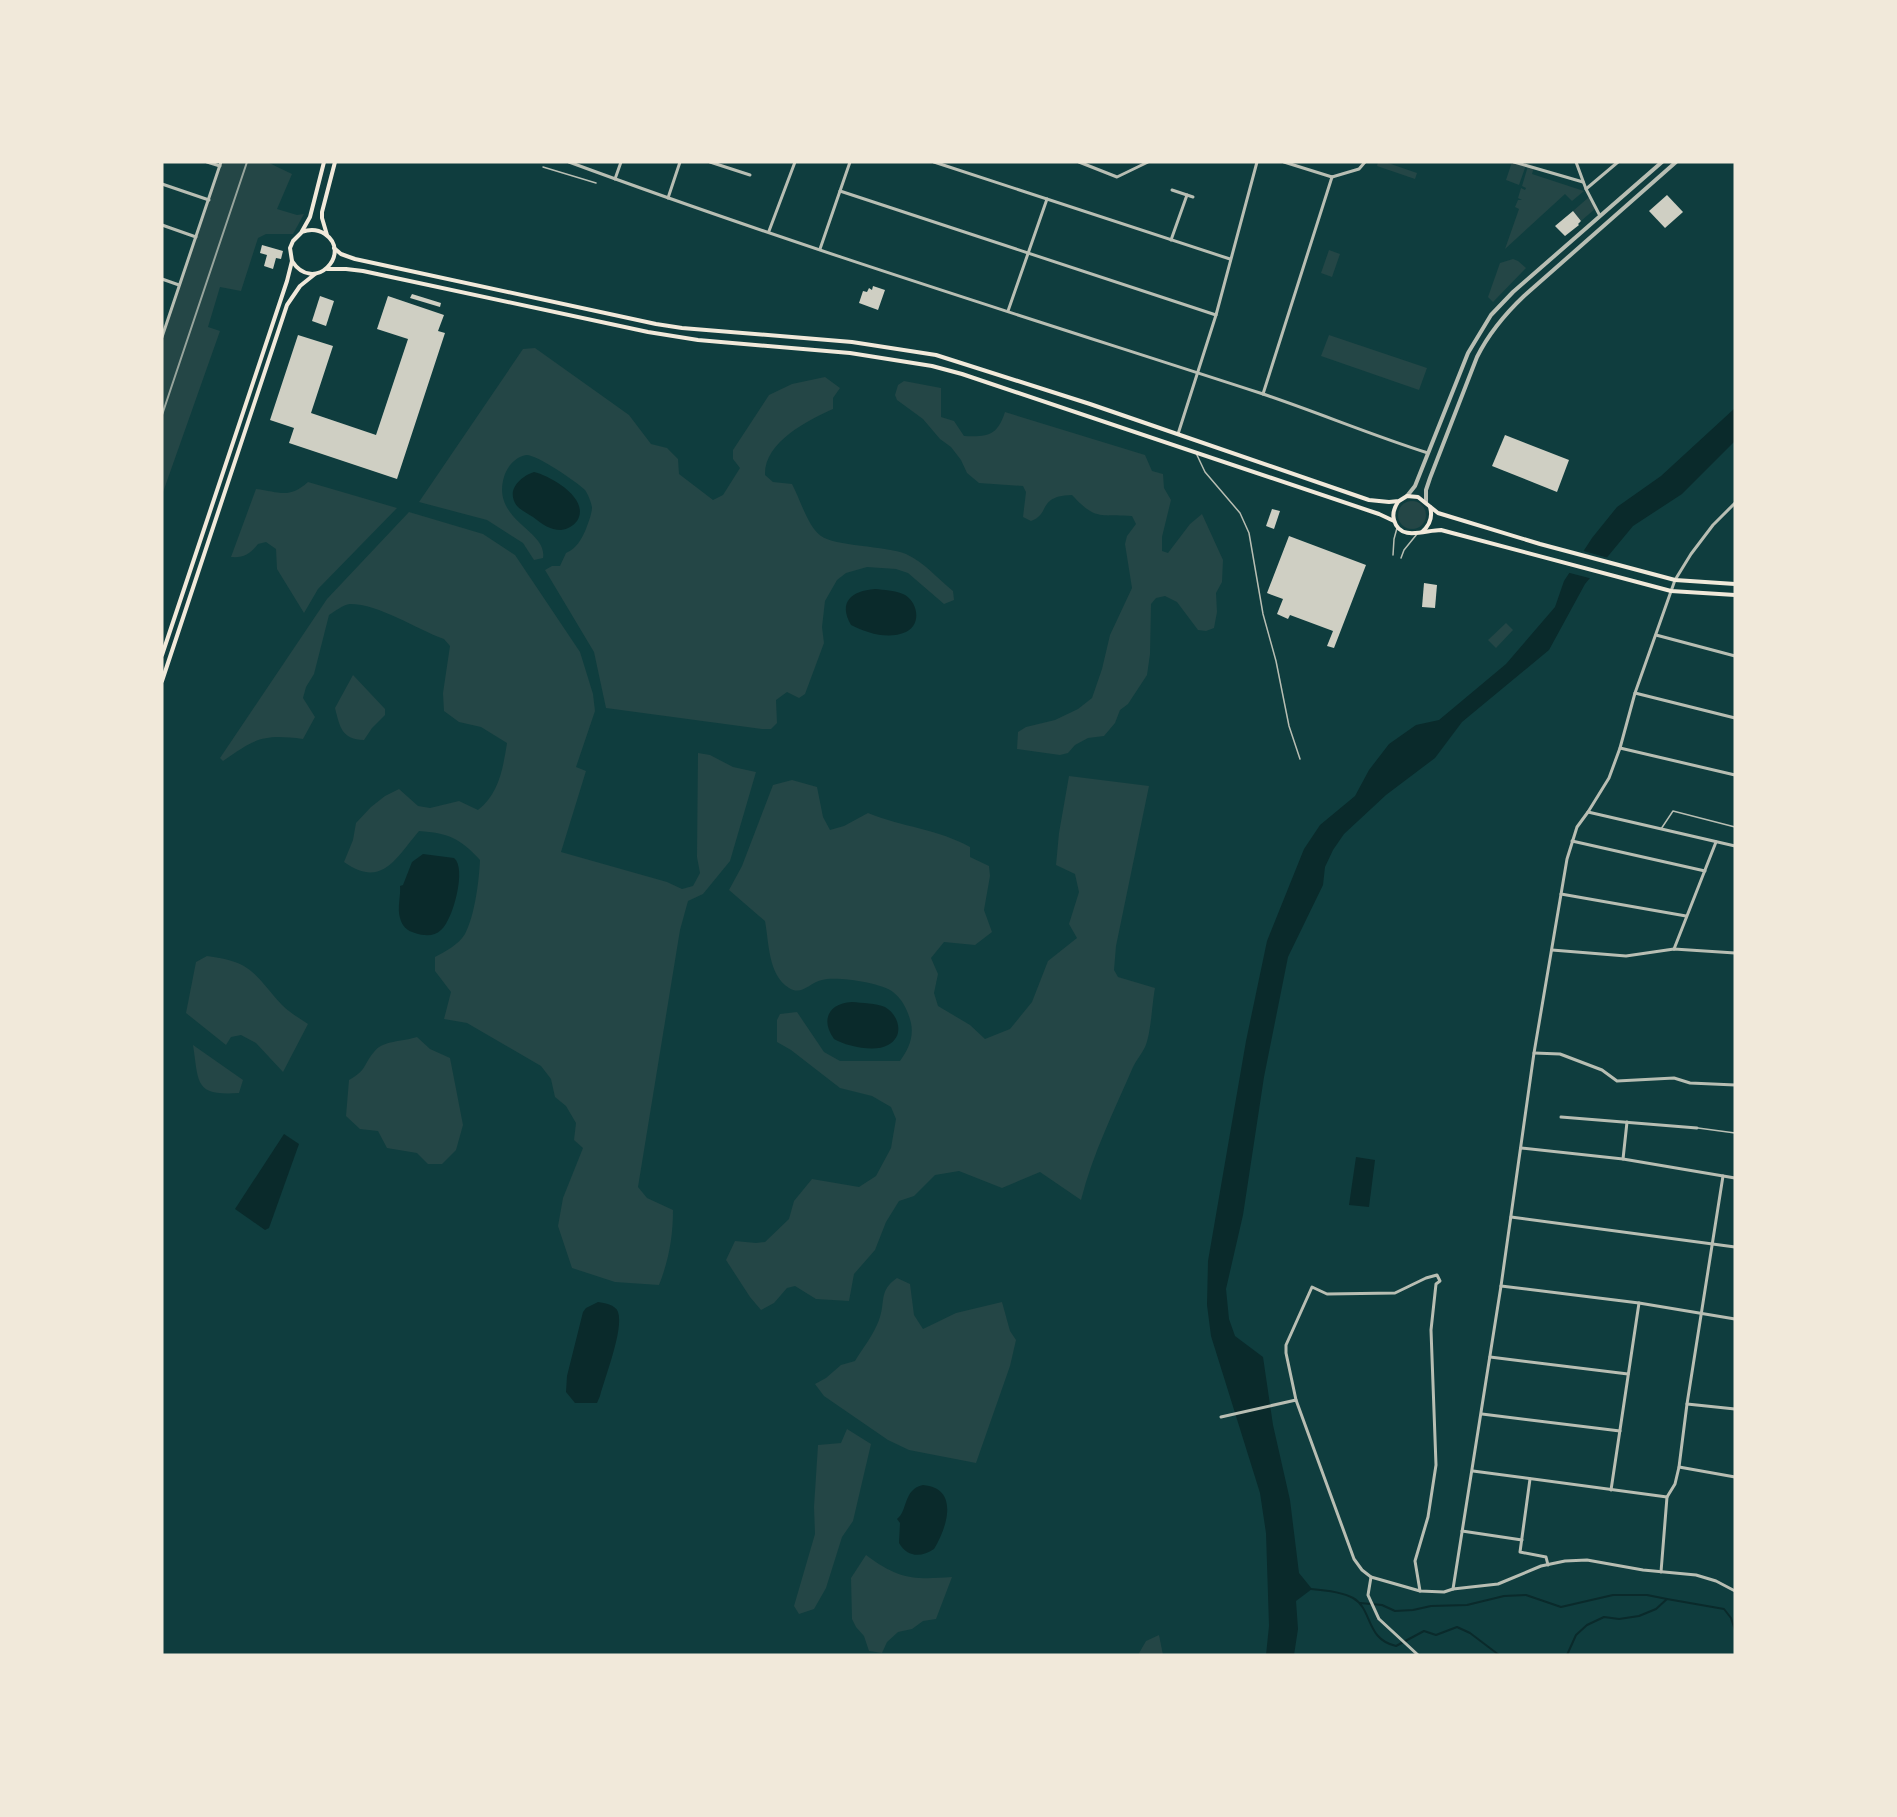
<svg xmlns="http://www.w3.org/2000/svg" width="1897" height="1817" font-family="Arial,sans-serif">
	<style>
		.green { fill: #244646 }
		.water { fill: #0a2a2b }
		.pier { fill: #0f3d3e }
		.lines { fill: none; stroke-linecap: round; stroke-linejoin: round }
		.stream { stroke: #0a2a2b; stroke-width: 2 }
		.building { fill: #cfcfc3 }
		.service { stroke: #b8beb3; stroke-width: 1.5 }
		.minor { stroke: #b8beb3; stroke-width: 3 }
		.tertiary { stroke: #b8beb3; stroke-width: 4 }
		.secondary { stroke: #f1e9da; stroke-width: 4 }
		.rail { stroke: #97a49c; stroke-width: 2 }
	</style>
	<rect width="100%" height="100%" fill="#0f3d3e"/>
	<!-- green -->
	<g class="green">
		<path d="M221,162H267L292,174L277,209L297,215L304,214L293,234H266L258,238L241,291L220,287L208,327L220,331L162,495V340Z"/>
		<path d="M1378,162H1385L1417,173L1415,179L1377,166Z"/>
		<path d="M1512,162H1523L1526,165L1519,185L1506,180Z"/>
		<path d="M1528,166L1534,167L1532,174L1584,191L1572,201L1565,194L1505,249L1519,209L1515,207L1518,200H1522L1518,198L1521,188L1525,190L1526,188L1522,186Z"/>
		<path d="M1589,197L1596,208L1581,221L1573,211Z"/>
		<path d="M1329,250L1340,254L1332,277L1321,273Z"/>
		<path d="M1513,259L1518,261L1526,268L1493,302L1488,297L1500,263Z"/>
		<path d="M1329,335L1427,368L1419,390L1321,356Z"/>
		<path d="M535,348L629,415L651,444L667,448L678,459L679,474L713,500L723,495L740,468L733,459V450L769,395L792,384L825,377L840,388L833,398V409C807,421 764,442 765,475L773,482L792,484C800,499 808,527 821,536C834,546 886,546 906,554C924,562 938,579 953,591L954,600L944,604L908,573L896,569L867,567L846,573L837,580L825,601L822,627L824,643L805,694L799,698L787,692L776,700L777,723L771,729H762L606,708L594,652L545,570L552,566H560L566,553C577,548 581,540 586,529C588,523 592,514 592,507C591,502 588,494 585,490C577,482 536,454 526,455C515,457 507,467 504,477C491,521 548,530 543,558L534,560L523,543L487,520L419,502L523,349Z"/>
		<path d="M904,381L941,388V417L954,421L964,436C988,437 997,436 1005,412L1145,455L1152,471L1163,474L1164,488L1171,500L1162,537V551L1168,553L1190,524L1202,514L1223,560L1222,582L1216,593L1217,612L1214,628L1206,631L1198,630L1177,602L1165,596L1156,598L1151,604L1150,654L1147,675L1128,704L1120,710L1115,723L1104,736L1088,738L1075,745L1068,753L1060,755L1017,749L1018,732L1026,727L1055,720L1078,709L1092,698L1102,669L1110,635L1132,588L1125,544L1127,536L1136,524L1132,516C1100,514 1096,521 1072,495C1037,496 1051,514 1031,521L1023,517L1026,492L1023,486L979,483L967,473L961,460L951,447L940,439L923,419L897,400L895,395L898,385Z"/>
		<path d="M308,482L397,508L318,589L304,613L277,569L276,549L266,542L258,544C250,554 244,558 231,557L256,489C280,492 289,499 308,482Z"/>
		<circle cx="1412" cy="515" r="14"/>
		<path d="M409,512L483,534L515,555L580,652L593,694L595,711L576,767L586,771L561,852L667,882L682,889L693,886L700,873L697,857L698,753L710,755L733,767L756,772L730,861L703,894L688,901L680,930L638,1187L647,1198L673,1210C673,1236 669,1260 659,1285L615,1282L572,1268L558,1226L563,1198L583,1148L574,1140L576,1123L566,1106L555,1097L551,1079L541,1066L467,1023L444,1019L451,992L435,971V957C446,951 458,945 465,934C475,915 479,881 480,860C460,838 448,833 419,831C396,858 382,889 344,862L353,840L356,823L371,807L385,796L399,789L418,806L430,808L459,801L478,810C499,794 503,768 507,743L481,727L459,722L444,711L443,693L450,646L444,639C416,629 379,604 350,604C343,605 335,611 329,615L314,674L306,687L303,698L315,717L303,739C263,734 256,738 223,761L220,758L327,599Z"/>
		<path d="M1506,623L1513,630L1496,648L1488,640Z"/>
		<path d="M353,675L385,709V715L372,728L364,740C342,739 340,728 335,708Z"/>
		<path d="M1069,776L1149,786L1116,946L1114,970L1118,977L1155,988C1152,1004 1151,1034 1145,1047C1142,1054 1136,1060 1133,1067C1114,1111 1093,1153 1081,1200L1040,1172L1002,1188L959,1171L935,1175L914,1196L899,1201L886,1222L875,1250L854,1274L849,1301L816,1299L795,1286L787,1288L774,1303L761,1310L750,1297L726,1260L735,1241L756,1243L765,1242L789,1219L794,1201L812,1179L859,1187L876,1176L891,1148L896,1119L891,1107L872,1096L840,1088L791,1050L777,1042V1020L780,1014L797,1012L824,1052L840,1061H900C908,1050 914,1038 911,1023C908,1011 903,1000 893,992C882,983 836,976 822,980C809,983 802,996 789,988C768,975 769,942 765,921L729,890L742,866L773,785L792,780L817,787L823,817L830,830L844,826L868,813C902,827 938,829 970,847V857L989,866L990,876L984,910L992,932L975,945L944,942L931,958L938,974L934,993L938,1006L970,1025L985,1039L1010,1029L1032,1002L1048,961L1077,938L1069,924L1079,892L1075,874L1056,865L1059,833Z"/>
		<path d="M207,956C253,962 253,973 282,1005C289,1012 299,1018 308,1024L283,1072L256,1043L241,1035L231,1037L226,1045L186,1013L196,962Z"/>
		<path d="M417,1037L430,1049L450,1058L463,1125L456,1150L442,1164H428L417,1153L387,1148L378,1131L360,1129L346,1116L349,1080C367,1070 363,1065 374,1052C383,1040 402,1042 417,1037Z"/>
		<path d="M193,1045L243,1080L239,1093C194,1096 199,1083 193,1045Z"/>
		<path d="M897,1278L910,1284L914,1315L923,1329L956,1313L1002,1302L1010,1331L1016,1340L1010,1366L976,1463L909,1450L888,1440L824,1396L815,1384L826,1378L841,1365L855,1361C863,1348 874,1334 879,1320C886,1302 878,1291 897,1278Z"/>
		<path d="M847,1429L871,1444L853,1521L842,1537L826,1588L814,1609L799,1614L794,1606L815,1534L814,1507L818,1445L841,1443Z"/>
		<path d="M866,1555C898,1579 913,1580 952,1577L936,1619L923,1621L912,1629L898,1632L887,1642L882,1653L869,1651L864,1636L856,1627L852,1619L851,1578Z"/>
		<path d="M1159,1635L1163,1655H1138L1146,1641Z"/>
	</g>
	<!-- water -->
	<g class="water">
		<path d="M1735,408V441L1682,494L1633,526L1585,584L1549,650L1462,722L1435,758L1386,795L1344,834L1333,850L1325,867L1323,885L1288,957L1264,1077L1243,1215L1226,1289L1229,1319L1235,1336L1263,1357L1273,1425L1290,1500L1299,1573L1312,1589L1296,1601L1298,1629L1294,1655H1266L1269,1626L1266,1533L1260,1493L1211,1336L1207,1305L1208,1261L1246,1041L1267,941L1304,849L1320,825L1355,796L1369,770L1389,744L1416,725L1439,720L1506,664L1555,607L1564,581L1592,538L1617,507L1661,476Z"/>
		<path d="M534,472C551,476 591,499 577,521C573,526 568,529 561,530C550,530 542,524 533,517C527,513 518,509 515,503C507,488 522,476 534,472Z"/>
		<path d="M875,589C884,590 894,590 903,594C917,600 923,624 906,632C888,640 867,633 851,625C838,602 851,591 875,589Z"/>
		<path d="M423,854L454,858C467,868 453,920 441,930C434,937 424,936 415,933C407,931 402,926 400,918C397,908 401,895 400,886L403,885L412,862Z"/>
		<path d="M852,1002C862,1003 876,1003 885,1007C899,1015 905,1036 888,1045C875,1053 846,1046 834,1039C820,1020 829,1003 852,1002Z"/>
		<path d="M284,1134L299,1144L269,1228L265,1230L235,1209Z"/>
		<path d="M1356,1157L1375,1160L1369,1207L1349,1205Z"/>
		<path d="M598,1302C605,1303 616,1305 618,1312C624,1329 605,1377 600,1396L597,1403H575L566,1392L567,1376L583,1312L586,1308Z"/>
		<path d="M923,1485C960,1488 947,1528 934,1549C921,1558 907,1557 899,1543L900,1523L897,1519C908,1511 903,1489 923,1485Z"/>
	</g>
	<!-- pier -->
	<path class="pier" d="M1580,550L1612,559L1593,579L1566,572Z"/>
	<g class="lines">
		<!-- stream -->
		<g class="stream">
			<path d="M1311,1589C1324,1590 1342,1592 1353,1598C1373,1609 1365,1639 1396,1646L1424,1631L1436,1635L1457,1627L1470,1633L1499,1655"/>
			<path d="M1360,1603L1382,1605L1395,1611L1413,1610L1431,1606L1467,1605L1504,1596L1526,1595L1561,1607L1613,1595H1647L1667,1599"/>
			<path d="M1567,1655L1576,1635L1587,1625L1604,1617L1619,1619L1639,1616L1656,1609L1667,1599L1724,1609L1731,1618L1735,1630"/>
		</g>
	</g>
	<!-- building -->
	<g class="building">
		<path d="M1667,195L1683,212L1665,228L1649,211Z"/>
		<path d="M1573,211L1581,221L1578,224L1579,225L1565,236L1555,226Z"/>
		<path d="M262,245L283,251L281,259L276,258L273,269L264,266L267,255L260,253Z"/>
		<path d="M873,286L885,290L878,310L859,303L863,291L867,292L869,288L872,290Z"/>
		<path d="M412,294L441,303L440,307L410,298Z"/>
		<path d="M320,296L334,301L326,326L312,321Z"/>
		<path d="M388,296L444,315L438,331L445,333L397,479L289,443L294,428L270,420L298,335L333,346L311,413L376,435L408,339L377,329Z"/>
		<path d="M1505,435L1569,460L1557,492L1492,466Z"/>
		<path d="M1272,509L1280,511L1274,529L1266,526Z"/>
		<path d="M1289,536L1366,565L1334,648L1327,646L1333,631L1290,615L1288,619L1277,614L1283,599L1267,593Z"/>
		<path d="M1424,583L1437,585L1435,608L1422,607Z"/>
	</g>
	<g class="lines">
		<!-- service -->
		<g class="service">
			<path d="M543,167L596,183"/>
			<path d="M1196,453L1205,472L1240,513L1249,533L1263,614L1276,661L1289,726L1300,759"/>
			<path d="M1393,555L1394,539L1397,528"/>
			<path d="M1401,558L1404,550L1417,534"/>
			<path d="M1661,829L1673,811L1735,827"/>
			<path d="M1698,1128L1735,1133"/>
		</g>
		<!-- minor -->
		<g class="minor">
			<path d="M207,162L220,166"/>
			<path d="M569,162C796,246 1029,318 1260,393C1317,412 1371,435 1428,453"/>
			<path d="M710,162L750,175"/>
			<path d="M934,162L1230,259"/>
			<path d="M1079,162L1117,177L1148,162"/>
			<path d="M1284,162L1332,177"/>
			<path d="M1514,162L1583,182"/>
			<path d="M1576,162L1586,189L1600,216"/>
			<path d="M1332,177L1359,169L1365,162"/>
			<path d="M615,179L621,162"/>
			<path d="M162,184L209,200"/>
			<path d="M1586,189L1618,162"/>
			<path d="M1172,190L1193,197"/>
			<path d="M840,191L1216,315"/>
			<path d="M668,198L680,162"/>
			<path d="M162,225L196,237"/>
			<path d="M769,231L795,162"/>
			<path d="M1171,240L1187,195"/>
			<path d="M820,249L850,162"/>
			<path d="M162,279L179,285"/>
			<path d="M1008,311L1047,199"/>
			<path d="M162,337L221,162"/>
			<path d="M1263,394L1332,177"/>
			<path d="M1178,434L1216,315L1257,162"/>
			<path d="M1656,635L1735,656"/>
			<path d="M1635,693L1735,718"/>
			<path d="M1620,748L1735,775"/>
			<path d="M1588,812L1735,846"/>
			<path d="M1572,841L1705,871"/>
			<path d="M1561,894L1686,916"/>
			<path d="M1674,949L1716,842"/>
			<path d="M1552,950L1626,956L1674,949L1735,953"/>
			<path d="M1534,1053L1560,1054L1602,1070L1617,1081L1674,1078L1690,1083L1735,1085"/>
			<path d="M1561,1117L1697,1128"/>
			<path d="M1521,1148L1623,1159L1735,1178"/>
			<path d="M1623,1159L1627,1122"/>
			<path d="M1511,1217L1735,1247"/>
			<path d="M1501,1286L1639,1303L1735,1319"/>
			<path d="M1490,1357L1628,1374"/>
			<path d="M1296,1400L1286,1353V1345L1312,1287L1327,1294L1395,1293L1426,1278L1437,1275L1440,1281L1436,1284L1431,1330L1436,1465L1428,1517L1415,1561L1420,1591"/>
			<path d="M1687,1404L1735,1409"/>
			<path d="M1482,1414L1620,1431"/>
			<path d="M1221,1417L1296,1400L1354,1559L1362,1570L1371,1577L1420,1591L1444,1592L1453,1589L1498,1584L1541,1566L1565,1561L1587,1560L1643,1570L1696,1575L1716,1581L1735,1591"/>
			<path d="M1679,1467L1735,1477"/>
			<path d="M1473,1471L1667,1497"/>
			<path d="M1530,1479L1520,1552L1546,1557L1548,1565"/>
			<path d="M1611,1490L1639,1303"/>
			<path d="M1462,1531L1522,1540"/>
			<path d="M1661,1572L1667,1497L1675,1484L1679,1467L1687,1404L1723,1176"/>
			<path d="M1371,1577L1368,1595L1379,1619L1418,1655"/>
			<path d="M1453,1589L1501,1286L1534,1053L1567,859L1577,827L1588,812L1609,778L1620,748L1635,693L1675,580L1691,554L1713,525L1735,503"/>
		</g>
		<!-- tertiary -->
		<g class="tertiary">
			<path d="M1407,496L1415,486L1468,353L1491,315L1513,292L1662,162"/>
			<path d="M1426,502V490L1430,478L1477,357C1489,333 1505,314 1524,296L1676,162"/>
		</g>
		<!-- secondary -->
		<g class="secondary">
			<path d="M327,235L322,218V212L335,162"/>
			<path d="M334,248L341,254L355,259L656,324L682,328L852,342L936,355L1090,404L1369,500L1389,502L1399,501L1407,496L1418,497L1438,513L1540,544L1675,580L1735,584"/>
			<path d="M292,261C314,295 353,253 325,234C317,229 310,229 302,232"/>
			<path d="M327,269H346L363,271L648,332L698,340L850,353L932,366L962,374L1379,514L1394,521"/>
			<path d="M1398,502C1394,508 1392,513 1394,520C1400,542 1425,530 1441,530L1671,591L1735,595"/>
			<path d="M1422,532C1430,525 1433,517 1430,507"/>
			<path d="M162,655L287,281L292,261L290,248L293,241L301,233L310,217L324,162"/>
			<path d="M162,681L287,305L300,286L315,274"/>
		</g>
		<!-- rail -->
		<path class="rail" d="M162,415L247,162"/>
	</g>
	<!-- border -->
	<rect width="1897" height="1817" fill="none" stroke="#f1e9da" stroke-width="327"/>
</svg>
